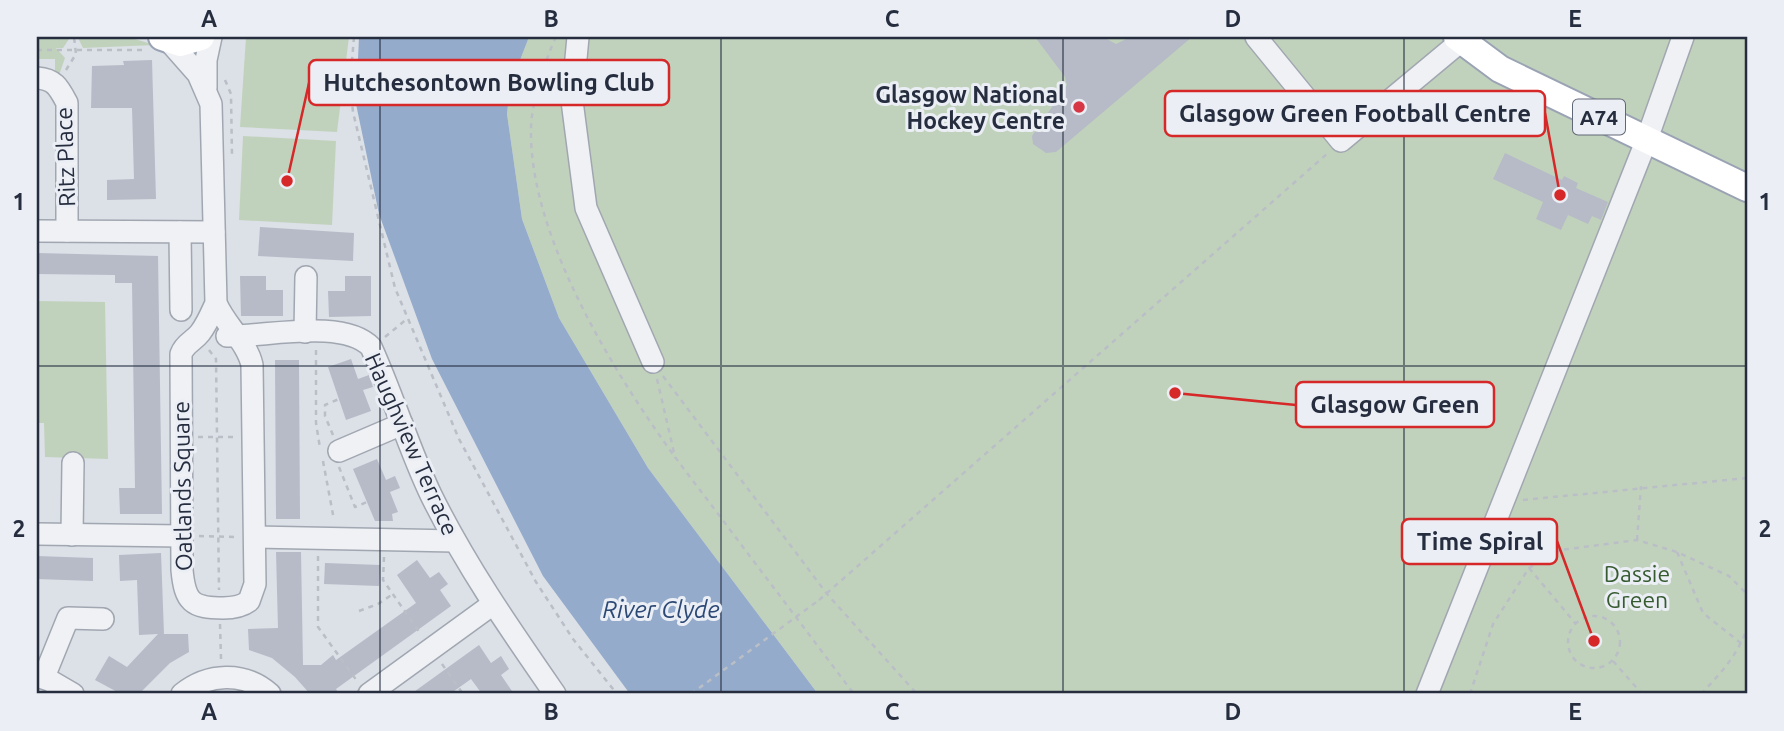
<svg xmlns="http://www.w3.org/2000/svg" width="1784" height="731" font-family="Ubuntu,sans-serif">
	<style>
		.green { fill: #c1d2bc }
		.water { fill: #94abcb }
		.building { fill: #b6bbc7 }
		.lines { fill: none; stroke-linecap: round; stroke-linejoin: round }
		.minor-casing { stroke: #a1a7b1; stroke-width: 24 }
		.major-casing { stroke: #9aa3b4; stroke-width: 30 }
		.path { stroke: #babec6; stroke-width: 2.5; stroke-dasharray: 5 5; stroke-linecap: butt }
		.minor { stroke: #eff1f5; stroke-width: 21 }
		.major { stroke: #fff; stroke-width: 26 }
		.path-bridge { stroke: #babec6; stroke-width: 2.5; stroke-dasharray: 5 5; stroke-linecap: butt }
		.grid { fill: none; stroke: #252d3f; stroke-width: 2; stroke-opacity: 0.55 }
		.poi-dot { fill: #d73645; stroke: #ebeff5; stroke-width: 2.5 }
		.labels { text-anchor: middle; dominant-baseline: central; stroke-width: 6; stroke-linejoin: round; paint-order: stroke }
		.shield { fill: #ebeff5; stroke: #606776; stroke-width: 2 }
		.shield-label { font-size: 21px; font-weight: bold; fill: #252d3f }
		.poi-label { font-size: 23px; font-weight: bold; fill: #252d3f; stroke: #ebeff5; text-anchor: end }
		.street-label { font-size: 23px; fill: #252d3f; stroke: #ebeff5 }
		.park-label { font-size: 23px; fill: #375b31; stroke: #ebeff5 }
		.water-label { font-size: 24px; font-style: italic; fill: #2c4975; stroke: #ebeff5 }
		.leader { fill: none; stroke: #d62828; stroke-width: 2.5 }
		.callout-dot { fill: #d62828; stroke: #ebeff5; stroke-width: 2.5 }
		.callout { fill: #ebeff5; stroke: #d62828; stroke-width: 2.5 }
		.callout-label { font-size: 24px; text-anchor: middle; font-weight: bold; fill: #252d3f }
		.neatline { fill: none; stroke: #252d3f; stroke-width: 2.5 }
		.grid-label { font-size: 23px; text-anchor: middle; font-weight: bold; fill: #252d3f }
	</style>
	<rect width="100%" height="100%" fill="#dce0e7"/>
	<!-- green -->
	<g class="green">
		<path d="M37,37L69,39L63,48H56L65,58L59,75H55V59H37Z"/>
		<path d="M128,37L155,45L83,48L78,38Z"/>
		<path d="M246,37H349L337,132L240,127Z"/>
		<path d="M529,37H1747V688L1743,694H818L648,468L559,318L522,219L507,114L510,86Z"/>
		<path d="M243,136L336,141L332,225L239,220Z"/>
		<path d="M37,301L105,302L108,459L45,457L44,423H37Z"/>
	</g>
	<!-- water -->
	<path class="water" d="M359,37H529L510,86L507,114L522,219L559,318L648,468L818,694H630L543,576L432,359L379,214L356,104Z"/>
	<!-- building -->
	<g class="building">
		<path d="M1035,37H1103L1116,44L1130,37H1192L1056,152L1046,153L1033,144L1032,136L1067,85L1065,77Z"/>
		<path d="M152,60L156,199L107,200V180L134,179L132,108H91L92,66L124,65L123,61Z"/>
		<path d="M1505,153L1562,180L1564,176L1578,183L1576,188L1608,202L1601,220L1592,216L1588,224L1568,215L1561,230L1536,219L1543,202L1493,179Z"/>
		<path d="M260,227L354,233L353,261L258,256Z"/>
		<path d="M37,253L158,256L162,514H120L119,488H135L132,283H115V275L37,274Z"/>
		<path d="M240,276H266V290H283V316H241Z"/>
		<path d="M345,276H371V316L329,317L328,291H345Z"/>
		<path d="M351,359L358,379L369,375L373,387L363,390L371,411L346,420L328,367Z"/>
		<path d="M275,360H299L300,519H276Z"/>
		<path d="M377,459L386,480L395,476L400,488L390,492L398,512L392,514L393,521H375L353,469Z"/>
		<path d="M276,552H301L303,665H321L333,655L336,660L416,603L397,575L417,560L430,578L439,572L448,584L440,590L451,606L336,689L339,694H310L295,677L272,658L249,650L248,629L278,628Z"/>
		<path d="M161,553L164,634H188L189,652L170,663L139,694H121L95,680L109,656L127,667L158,634L139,635L137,580L120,581L119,555Z"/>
		<path d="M37,556L93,558V581L37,579Z"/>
		<path d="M325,563L380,565L379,586L324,584Z"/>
		<path d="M479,645L491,663L501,656L509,669L501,675L514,694H482L471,679L450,694H411Z"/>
	</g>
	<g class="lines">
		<!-- minor casing -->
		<g class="minor-casing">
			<g id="minor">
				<path d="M578,37L572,101L586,208L653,362"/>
				<path d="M1256,37L1341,141L1466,37"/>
				<path d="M168,40L198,74L211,104L216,303C225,325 247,342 252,365L255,584L249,601C241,607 233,608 223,608C192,608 185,602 182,570L181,354C185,343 193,342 200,333C207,324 211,314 216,303"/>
				<path d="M37,78C55,79 59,88 67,103V231"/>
				<path d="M206,88V60L211,37"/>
				<path d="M37,231L214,232"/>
				<path d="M180,232L181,310"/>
				<path d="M305,332L306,277"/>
				<path d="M227,336C265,337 343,318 371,347C393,395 408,447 431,495C466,566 510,629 555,694"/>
				<path d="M339,451L402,424"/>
				<path d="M37,534L182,536"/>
				<path d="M72,535L73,463"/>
				<path d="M255,537L455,541"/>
				<path d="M37,676L49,680L73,694"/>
				<path d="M44,677L68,618L103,619"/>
				<path d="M182,694C208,673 244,671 270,694"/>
				<path d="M369,694L493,604"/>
				<path d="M1427,694L1647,139L1683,37"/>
			</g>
		</g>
		<!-- major casing -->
		<g class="major-casing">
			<g id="major">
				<path d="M162,37L180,43L201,37"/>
				<path d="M1457,37L1500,69L1747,188"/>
			</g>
		</g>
		<!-- path -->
		<g class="path">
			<path d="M354,37L350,85L353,112L395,288L459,439L536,582L573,639L617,694"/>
			<path d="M556,37C545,60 531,104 531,129C529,236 614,373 675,457"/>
			<path d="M37,50H145"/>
			<path d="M66,70L76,54L74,37"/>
			<path d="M225,80L231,94L232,156"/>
			<path d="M385,337L408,318"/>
			<path d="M209,350L216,359L219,590"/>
			<path d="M316,350V423L320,448"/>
			<path d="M663,376L827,594L917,694"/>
			<path d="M657,379L675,457L854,694"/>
			<path d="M333,435L325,416V405L339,399"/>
			<path d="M198,437H234"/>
			<path d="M323,461L334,520"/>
			<path d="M339,467L355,507L367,502"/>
			<path d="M1523,500L1747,478"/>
			<path d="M199,536L237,537"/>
			<path d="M1637,540L1641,486"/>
			<path d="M1677,552L1703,613L1742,644"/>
			<path d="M318,556V627L357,681"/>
			<path d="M384,557L383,580L420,633"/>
			<path d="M1529,568L1576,624"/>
			<path d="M819,600L1328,153"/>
			<path d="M359,611L378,604L393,594"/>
			<circle cx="1594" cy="642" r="26"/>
			<path d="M220,624L221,659"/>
			<path d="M1613,661L1642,694"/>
			<path d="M442,664L463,694"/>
			<path d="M1470,694L1493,624L1529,568L1561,550L1637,540L1677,552L1729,576L1747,594"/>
			<path d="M1701,694C1720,674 1738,655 1747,628"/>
		</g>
		<!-- minor -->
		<use href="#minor" class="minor"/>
		<!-- major -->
		<use href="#major" class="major"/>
		<!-- path-bridge -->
		<path class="path-bridge" d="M691,694L819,600"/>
	</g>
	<!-- grid -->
	<path class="grid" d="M380,37V694M721,37V694M1063,37V694M1404,37V694M37,366H1747"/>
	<!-- markers -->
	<circle class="poi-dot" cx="1079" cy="107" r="7"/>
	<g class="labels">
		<!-- shield labels -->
		<rect class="shield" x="1573" y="99.5" width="52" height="35" rx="5"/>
		<g class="shield-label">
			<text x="1599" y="117">A74</text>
		</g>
		<!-- poi labels -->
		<g class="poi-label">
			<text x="1065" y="94">Glasgow National<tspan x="1065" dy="26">Hockey Centre</tspan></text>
		</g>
		<!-- street labels -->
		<g class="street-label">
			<text transform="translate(65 157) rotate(-92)">Ritz Place</text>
			<text transform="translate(412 444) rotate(66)">Haughview Terrace</text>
			<text transform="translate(182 486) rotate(-91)">Oatlands Square</text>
		</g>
		<!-- park labels -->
		<g class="park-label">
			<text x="1637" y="573">Dassie<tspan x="1637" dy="26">Green</tspan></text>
		</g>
		<!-- water labels -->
		<g class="water-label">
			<text x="661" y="609">River Clyde</text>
		</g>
	</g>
	<!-- callouts -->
	<path class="leader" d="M287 181L309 83M1560 195L1545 113M1175 393L1296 405M1594 641L1557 541"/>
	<g class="callout-dot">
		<circle cx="287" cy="181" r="7"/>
		<circle cx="1560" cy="195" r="7"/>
		<circle cx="1175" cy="393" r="7"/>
		<circle cx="1594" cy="641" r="7"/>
	</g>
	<g class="callout">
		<rect x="309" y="60" width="360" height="45" rx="7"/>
		<rect x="1165" y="91" width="380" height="45" rx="7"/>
		<rect x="1296" y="382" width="198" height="45" rx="7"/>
		<rect x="1402" y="519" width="155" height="45" rx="7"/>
	</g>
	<g class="callout-label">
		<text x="489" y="91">Hutchesontown Bowling Club</text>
		<text x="1355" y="122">Glasgow Green Football Centre</text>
		<text x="1395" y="413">Glasgow Green</text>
		<text x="1480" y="550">Time Spiral</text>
	</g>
	<!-- border -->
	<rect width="1784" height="731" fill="none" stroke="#ebeff5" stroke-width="77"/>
	<rect x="38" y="38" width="1708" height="654" class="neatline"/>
	<g class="grid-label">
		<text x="209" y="27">A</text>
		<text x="551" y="27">B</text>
		<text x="892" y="27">C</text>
		<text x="1233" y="27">D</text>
		<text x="1575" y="27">E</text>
		<text x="19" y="210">1</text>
		<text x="1765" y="210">1</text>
		<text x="19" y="537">2</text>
		<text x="1765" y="537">2</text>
		<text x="209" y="720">A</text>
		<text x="551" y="720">B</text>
		<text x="892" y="720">C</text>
		<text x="1233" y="720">D</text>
		<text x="1575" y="720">E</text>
	</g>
</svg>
